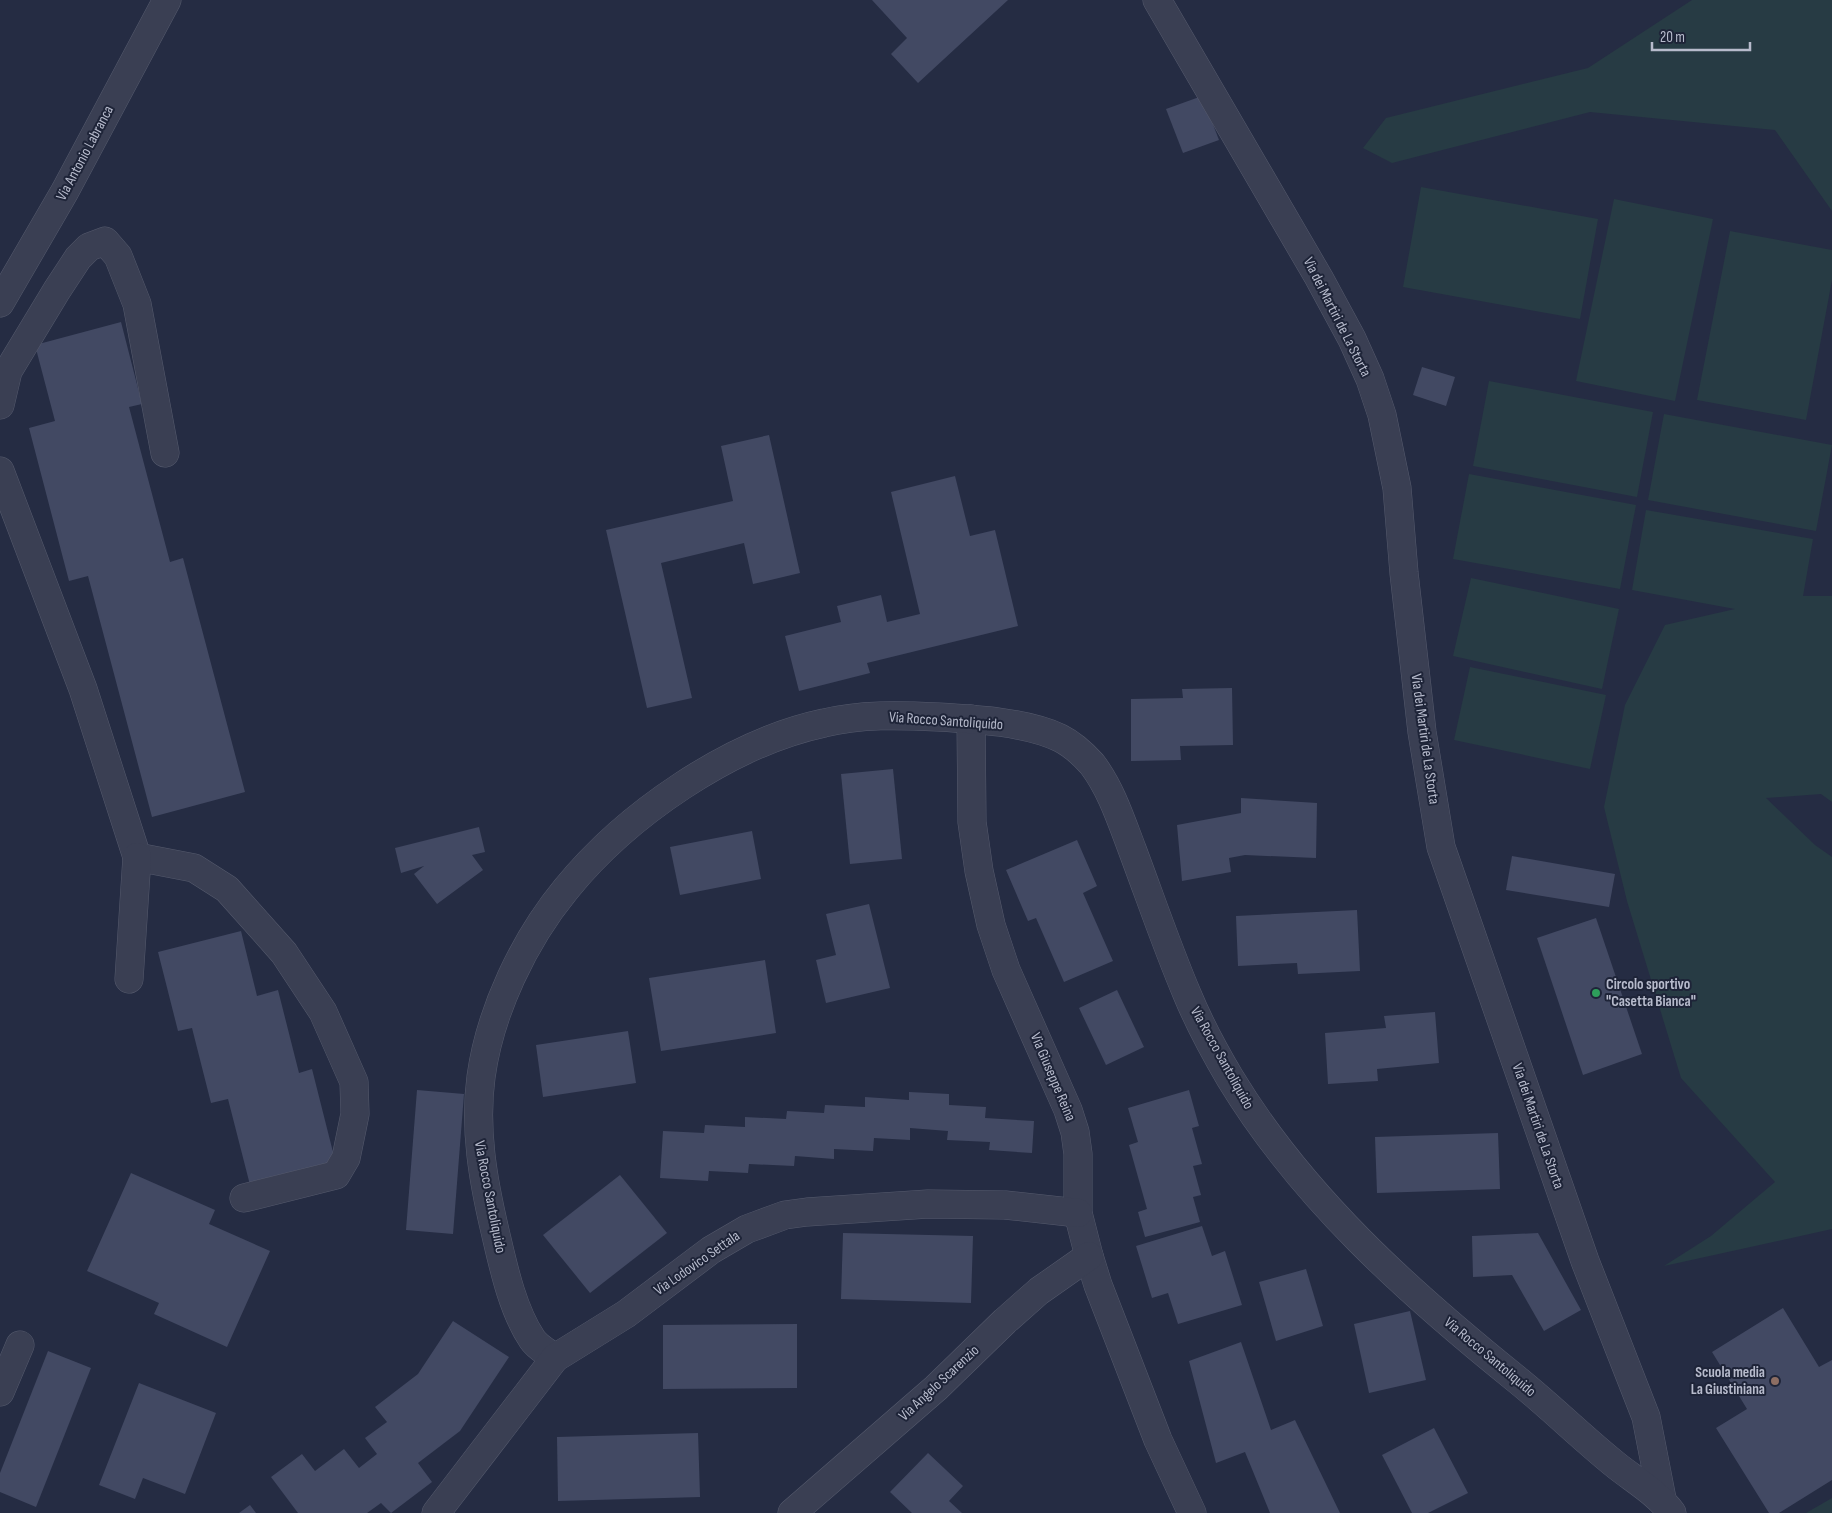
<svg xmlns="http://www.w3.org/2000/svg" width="1832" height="1513" font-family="'Sofia Sans Condensed',sans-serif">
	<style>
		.green { fill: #273b44 }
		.building { fill: #424963 }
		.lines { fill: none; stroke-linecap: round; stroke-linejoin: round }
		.street-casing { stroke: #555a6d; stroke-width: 29 }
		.street { stroke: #3a3f53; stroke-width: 28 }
		.leisure-dot { fill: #2e9e5b; stroke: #1e2438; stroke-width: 2 }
		.education-dot { fill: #8d6e63; stroke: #1e2438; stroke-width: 2 }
		.labels { text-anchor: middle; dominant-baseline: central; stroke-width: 4; stroke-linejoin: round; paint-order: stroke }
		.street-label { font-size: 15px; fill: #b7bbcc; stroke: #1e2438 }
		.poi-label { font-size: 15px; font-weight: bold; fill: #b7bbcc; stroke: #1e2438; text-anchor: start }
	</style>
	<rect width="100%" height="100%" fill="#252c43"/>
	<!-- green -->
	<g class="green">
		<path d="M1692,0H1832V211L1775,130L1590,112L1392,163L1363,148L1386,118L1588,68Z"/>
		<path d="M1421,187L1598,219L1580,319L1403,287Z"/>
		<path d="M1614,199L1713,219L1675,401L1576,381Z"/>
		<path d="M1730,231L1832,250V280L1806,420L1697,400Z"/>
		<path d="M1489,381L1653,412L1637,497L1473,466Z"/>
		<path d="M1664,414L1832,445L1816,531L1648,500Z"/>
		<path d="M1469,474L1636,505L1620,589L1453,559Z"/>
		<path d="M1646,510L1813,539L1803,596H1832V802L1821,794L1766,798L1815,845L1832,857V1229L1664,1266L1711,1236L1775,1182L1681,1078L1627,901L1604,807L1625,705L1665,625L1735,609L1632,590Z"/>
		<path d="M1471,578L1619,609L1602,689L1453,656Z"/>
		<path d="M1470,667L1606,695L1590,769L1454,740Z"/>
		<path d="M1832,1498V1513H1806Z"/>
	</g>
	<!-- building -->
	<g class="building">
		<path d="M872,0H1008L918,83L891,54L907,38Z"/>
		<path d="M1202,96L1219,140L1183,153L1166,109Z"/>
		<path d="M121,322L142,404L129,407L170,562L183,558L245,792L152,817L88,576L69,581L29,428L55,421L35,345Z"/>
		<path d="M1422,367L1455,377L1446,406L1413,395Z"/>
		<path d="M769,435L800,573L753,584L744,543L661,563L692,698L647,708L606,530L733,501L721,446Z"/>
		<path d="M955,476L970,536L995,530L1018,626L867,663L870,673L799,691L785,636L841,622L837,606L881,595L887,622L920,614L891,492Z"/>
		<path d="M1232,688L1233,745L1180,746L1181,760L1131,761V699L1183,698L1182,689Z"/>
		<path d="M893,769L902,859L850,864L841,774Z"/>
		<path d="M1241,798L1317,803L1316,858L1245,855L1229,858L1231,872L1182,881L1177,825L1241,813Z"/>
		<path d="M479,827L485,852L472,855L483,870L437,904L414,874L424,866L401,873L395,848Z"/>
		<path d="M752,831L761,879L680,895L670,847Z"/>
		<path d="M1077,840L1097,886L1083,893L1113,961L1064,982L1036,918L1028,921L1006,870Z"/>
		<path d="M1512,856L1615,874L1609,907L1506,890Z"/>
		<path d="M869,904L890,988L826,1003L816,960L836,955L826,914Z"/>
		<path d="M1357,910L1360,971L1298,974L1297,963L1238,966L1236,916Z"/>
		<path d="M1596,918L1642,1054L1583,1075L1537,938Z"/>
		<path d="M241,931L257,996L278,990L299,1073L312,1069L336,1164L250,1185L228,1099L211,1103L192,1028L178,1031L158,952Z"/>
		<path d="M765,960L776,1033L661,1051L649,978Z"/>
		<path d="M1117,990L1144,1047L1106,1065L1079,1008Z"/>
		<path d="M1435,1012L1439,1063L1377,1069L1378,1081L1328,1084L1325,1033L1386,1028L1384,1016Z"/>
		<path d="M628,1031L636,1083L543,1097L536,1045Z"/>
		<path d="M417,1090L464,1094L453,1234L406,1230Z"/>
		<path d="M1189,1090L1199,1126L1192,1128L1202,1164L1193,1166L1201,1195L1193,1197L1200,1222L1145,1237L1138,1212L1147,1209L1129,1145L1138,1142L1128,1108Z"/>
		<path d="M909,1092L949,1094V1105L986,1107L985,1118L1034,1121L1032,1153L989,1150L990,1142L947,1140L948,1131L910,1128V1140L874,1138L873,1151L834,1149V1159L795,1156L794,1166L749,1164L748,1173L709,1171L708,1181L660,1178L663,1131L704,1133L705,1125L745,1127V1117L786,1119L787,1111L824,1113L825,1105L865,1107V1097L909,1100Z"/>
		<path d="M1498,1133L1500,1189L1377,1193L1375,1137Z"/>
		<path d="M131,1173L215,1210L209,1224L270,1251L227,1347L154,1314L159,1303L87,1271Z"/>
		<path d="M620,1175L667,1233L590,1293L543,1235Z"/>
		<path d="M1202,1226L1212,1256L1225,1251L1242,1305L1178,1324L1168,1293L1152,1298L1136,1246Z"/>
		<path d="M843,1233L973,1236L971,1303L841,1299Z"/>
		<path d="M1538,1233L1581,1310L1544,1331L1512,1275L1473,1277L1472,1236Z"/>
		<path d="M1306,1269L1323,1326L1276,1341L1259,1282Z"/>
		<path d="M1783,1308L1819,1367L1832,1360V1480L1779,1513H1769L1716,1428L1747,1409L1712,1352Z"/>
		<path d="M1410,1311L1426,1380L1369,1393L1354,1324Z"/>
		<path d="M453,1321L509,1357L460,1431L418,1463L432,1482L391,1513L381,1503L367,1513H298L271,1477L302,1454L315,1471L344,1449L359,1468L377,1454L365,1438L387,1422L375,1407L418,1374Z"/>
		<path d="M797,1324V1388L663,1389V1325Z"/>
		<path d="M1241,1342L1271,1430L1295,1420L1340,1513H1270L1245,1452L1216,1463L1189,1361Z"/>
		<path d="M48,1351L91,1368L36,1507L0,1492V1473Z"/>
		<path d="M139,1383L216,1413L185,1494L143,1478L135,1499L99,1485Z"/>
		<path d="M1434,1428L1468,1493L1428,1513H1412L1382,1455Z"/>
		<path d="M698,1433L700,1497L558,1501L557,1437Z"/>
		<path d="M928,1453L963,1486L949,1501L962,1513H912L890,1492Z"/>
		<path d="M250,1505L256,1513H239Z"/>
	</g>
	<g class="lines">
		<!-- street casing -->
		<g class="street-casing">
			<g id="street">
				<path d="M1157,0L1319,278L1352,339L1370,379L1382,415L1397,488L1404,573L1422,732L1441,847L1585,1261L1646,1417L1662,1499"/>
				<path d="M0,303L65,191L167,0"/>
				<path d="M0,405L8,371L57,290L78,258L89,247L105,241L118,256L137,304L165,453"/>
				<path d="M0,471L83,689L137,857L194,868L227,889L284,953L323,1012L354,1082L355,1114L346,1158L336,1175L244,1198"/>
				<path d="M971,719L972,822L979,871L991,925L1006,970L1068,1110L1075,1132L1078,1154V1213L1089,1256L1098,1285L1158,1440L1192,1513"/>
				<path d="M129,979L137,857"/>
				<path d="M555,1358C547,1352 537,1347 532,1339C512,1309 503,1265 495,1231C483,1180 474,1129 481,1077C490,1011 524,940 566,889C626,815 730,743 824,723C861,714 899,715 938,717C974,719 1027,722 1060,738C1072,744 1083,754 1092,764C1111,789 1121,820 1132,849C1150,897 1167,947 1187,994C1199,1023 1214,1051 1230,1078C1302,1197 1407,1291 1515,1378C1550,1406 1582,1438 1617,1466C1636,1481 1657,1493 1672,1513"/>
				<path d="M0,1392L20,1345"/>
				<path d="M436,1513L555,1358L626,1314L711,1250L747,1229L785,1215L807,1212L928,1204L1005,1205L1078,1213"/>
				<path d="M792,1513L936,1388L1005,1321L1039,1291L1089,1256"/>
			</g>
		</g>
		<!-- street -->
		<use href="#street" class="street"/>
	</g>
	<!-- markers -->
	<circle class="leisure-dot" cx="1596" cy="993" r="5"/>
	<circle class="education-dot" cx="1775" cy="1381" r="5"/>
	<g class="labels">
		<!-- street labels -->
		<g class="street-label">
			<text transform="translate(85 153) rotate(-62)">Via Antonio Labranca</text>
			<text transform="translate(1337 317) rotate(63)">Via dei Martiri de La Storta</text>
			<text transform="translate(946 721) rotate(4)">Via Rocco Santoliquido</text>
			<text transform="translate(1425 739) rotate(82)">Via dei Martiri de La Storta</text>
			<text transform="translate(1222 1058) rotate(61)">Via Rocco Santoliquido</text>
			<text transform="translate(1053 1077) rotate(67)">Via Giuseppe Reina</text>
			<text transform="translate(1538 1126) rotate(71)">Via dei Martiri de La Storta</text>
			<text transform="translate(490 1197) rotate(79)">Via Rocco Santoliquido</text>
			<text transform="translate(697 1263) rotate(-35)">Via Lodovico Settala</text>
			<text transform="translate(1490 1357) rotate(40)">Via Rocco Santoliquido</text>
			<text transform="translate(939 1383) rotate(-43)">Via Angelo Scarenzio</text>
		</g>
		<!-- poi labels -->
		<g class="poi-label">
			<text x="1606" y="984">Circolo sportivo<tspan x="1606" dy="17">"Casetta Bianca"</tspan></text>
			<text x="1765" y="1372" text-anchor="end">Scuola media<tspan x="1765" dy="17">La Giustiniana</tspan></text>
		</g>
	</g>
	<!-- scale -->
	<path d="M1652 42v8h98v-8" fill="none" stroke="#b7bbcc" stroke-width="2.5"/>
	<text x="1660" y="42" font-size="15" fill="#b7bbcc" stroke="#1e2438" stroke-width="4" paint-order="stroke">20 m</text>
</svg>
